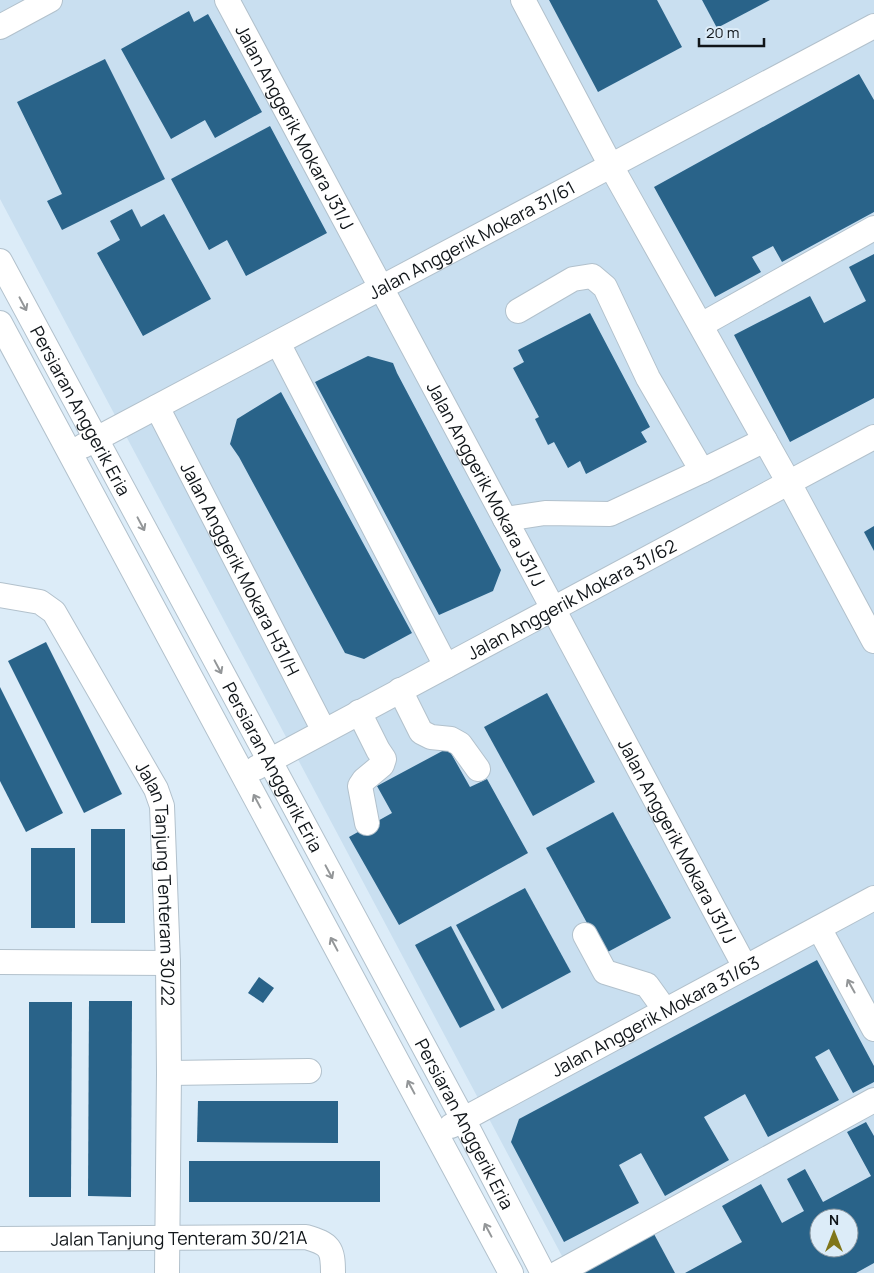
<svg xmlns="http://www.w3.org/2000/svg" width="874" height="1273" font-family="Manrope,sans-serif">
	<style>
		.built { fill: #c9dff0; fill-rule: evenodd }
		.building { fill: #296389; fill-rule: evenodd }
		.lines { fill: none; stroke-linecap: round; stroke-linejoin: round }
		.minor-casing { stroke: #b2c1cc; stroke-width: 26 }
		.minor { stroke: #fff; stroke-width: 24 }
		.oneway { stroke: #939698 }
		.labels { text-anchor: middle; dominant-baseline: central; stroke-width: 5; stroke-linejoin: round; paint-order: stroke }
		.street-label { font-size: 18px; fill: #101519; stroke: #dcecf8 }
	</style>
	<rect width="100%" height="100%" fill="#dcecf8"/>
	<!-- built -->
	<path class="built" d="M0,0H874V1273H571L0,199ZM819,1218H849V1248H819Z"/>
	<!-- building -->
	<g class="building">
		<path d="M549,0H657L682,47L598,92Z"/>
		<path d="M702,0H770L717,28Z"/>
		<path d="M189,11L194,22L208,14L262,112L215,138L205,120L171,139L121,49Z"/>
		<path d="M105,59L165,179L62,230L47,201L62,194L17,102Z"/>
		<path d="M859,74L874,100V212L782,262L773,246L752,257L761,272L715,297L654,187Z"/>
		<path d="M270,126L327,233L246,276L227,240L209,250L171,179Z"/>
		<path d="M132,209L141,227L164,214L211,299L143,336L97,253L120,240L110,221Z"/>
		<path d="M874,254V398L790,442L734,335L810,296L824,323L866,301L849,267Z"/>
		<path d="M590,313L650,427L641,432L647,442L586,474L580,461L568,468L554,442L548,445L535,419L539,417L513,368L524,362L518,350Z"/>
		<path d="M368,356L393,363L397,373L501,570L493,591L439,615L315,382Z"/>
		<path d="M281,392L412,633L364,659L345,653L239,457L230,444L237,419Z"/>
		<path d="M874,526V551L864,532Z"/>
		<path d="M46,642L122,794L84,813L8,661Z"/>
		<path d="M0,687L63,813L26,832L0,781Z"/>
		<path d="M547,693L595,782L533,816L484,727Z"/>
		<path d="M448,748L470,787L487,779L528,853L399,925L349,837L392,813L377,786Z"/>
		<path d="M613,812L671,918L604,954L546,848Z"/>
		<rect x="91" y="829" width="34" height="94"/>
		<rect x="31" y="848" width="44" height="80"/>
		<path d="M525,888L571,972L502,1009L456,925Z"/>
		<path d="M451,926L495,1010L460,1028L415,945Z"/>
		<path d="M817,960L874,1066V1082L853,1093L829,1049L815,1057L839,1100L768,1137L745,1094L704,1117L729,1160L665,1196L641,1153L619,1165L639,1203L564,1242L511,1142L519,1119Z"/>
		<path d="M259,977L274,988L263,1003L248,993Z"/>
		<path d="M89,1001H132L131,1197L88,1196Z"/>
		<path d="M29,1002H72L71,1197H29Z"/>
		<path d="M198,1101H338V1143L197,1142Z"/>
		<path d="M866,1122L874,1136V1263L856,1273H685L742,1242L722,1206L761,1184L782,1223L804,1211L787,1179L805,1169L823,1202L871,1176L847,1132ZM819,1218H849V1248H819Z"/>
		<rect x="189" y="1161" width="191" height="41"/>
		<path d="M654,1234L675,1273H582Z"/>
	</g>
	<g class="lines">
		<!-- minor casing -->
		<g class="minor-casing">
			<g id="minor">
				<path id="s1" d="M227,0L745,967"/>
				<path d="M523,0L611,166L789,483L874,641"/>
				<path d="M0,27L50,0"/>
				<path id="s2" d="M0,261L463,1119L543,1273"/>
				<path d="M0,323L511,1273"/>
				<path d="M701,325L874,228"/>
				<path d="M278,343L446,666"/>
				<path id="s3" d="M157,407L324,731"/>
				<path id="s4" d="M83,446L874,26"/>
				<path d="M702,471L765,440"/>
				<path d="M505,519L545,513L610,514L702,471L648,378L605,287L592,276L573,279L518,311"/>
				<path id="s5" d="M0,595L40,602L54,612L156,789L162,806L168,963L169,1073L167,1273"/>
				<path d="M400,690L421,732L431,737L451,739L460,744L478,769"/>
				<path d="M359,712L378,750L384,759L382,765L364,780L360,786L367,823"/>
				<path id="s6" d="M256,768L874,437"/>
				<path d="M819,928L874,1029"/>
				<path d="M585,935L605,972L647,985L665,1010"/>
				<path d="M0,962L168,963"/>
				<path d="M169,1073L309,1071"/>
				<path id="s7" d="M451,1126L874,898"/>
				<path id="s8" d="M0,1239L306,1237C330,1244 333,1248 333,1273"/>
				<path d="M558,1273L874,1100"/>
			</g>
		</g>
		<!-- minor -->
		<use href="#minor" class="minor"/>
	</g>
	<!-- one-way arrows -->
	<defs><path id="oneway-shaft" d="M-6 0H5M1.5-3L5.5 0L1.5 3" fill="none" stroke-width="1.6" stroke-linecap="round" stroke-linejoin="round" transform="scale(1.25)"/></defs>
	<g class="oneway">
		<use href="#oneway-shaft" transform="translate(23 304) rotate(62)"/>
		<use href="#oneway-shaft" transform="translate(141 524) rotate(62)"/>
		<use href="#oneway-shaft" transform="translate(218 667) rotate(62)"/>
		<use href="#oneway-shaft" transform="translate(257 801) rotate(-118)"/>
		<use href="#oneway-shaft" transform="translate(329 872) rotate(62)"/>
		<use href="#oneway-shaft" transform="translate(334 944) rotate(-118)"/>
		<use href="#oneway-shaft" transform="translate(851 986) rotate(-119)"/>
		<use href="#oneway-shaft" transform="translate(411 1087) rotate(-118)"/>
		<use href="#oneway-shaft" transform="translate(488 1230) rotate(-118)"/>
	</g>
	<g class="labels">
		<!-- street labels -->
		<g class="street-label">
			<text stroke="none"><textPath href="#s1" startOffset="144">Jalan Anggerik Mokara J31/J</textPath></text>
			<text stroke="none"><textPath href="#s4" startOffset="440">Jalan Anggerik Mokara 31/61</textPath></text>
			<text stroke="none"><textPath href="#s2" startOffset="170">Persiaran Anggerik Eria</textPath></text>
			<text stroke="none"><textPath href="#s1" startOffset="549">Jalan Anggerik Mokara J31/J</textPath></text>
			<text stroke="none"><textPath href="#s3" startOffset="182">Jalan Anggerik Mokara H31/H</textPath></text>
			<text stroke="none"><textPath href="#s6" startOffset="358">Jalan Anggerik Mokara 31/62</textPath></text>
			<text stroke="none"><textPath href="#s2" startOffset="575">Persiaran Anggerik Eria</textPath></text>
			<text stroke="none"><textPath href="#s1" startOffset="954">Jalan Anggerik Mokara J31/J</textPath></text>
			<text stroke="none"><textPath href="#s5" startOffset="356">Jalan Tanjung Tenteram 30/22</textPath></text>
			<text stroke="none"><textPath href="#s7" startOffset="232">Jalan Anggerik Mokara 31/63</textPath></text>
			<text stroke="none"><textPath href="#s2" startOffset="980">Persiaran Anggerik Eria</textPath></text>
			<text stroke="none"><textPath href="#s8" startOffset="179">Jalan Tanjung Tenteram 30/21A</textPath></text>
		</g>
	</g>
	<!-- north arrow -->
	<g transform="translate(834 1233)"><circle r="24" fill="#dcecf8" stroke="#8a969f"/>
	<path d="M0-4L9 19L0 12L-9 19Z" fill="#80761a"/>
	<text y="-8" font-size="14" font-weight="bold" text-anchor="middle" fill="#101519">N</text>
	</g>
	<!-- scale -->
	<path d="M699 38v8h65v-8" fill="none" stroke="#101519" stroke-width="2.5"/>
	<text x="706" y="38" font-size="15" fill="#101519" stroke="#dcecf8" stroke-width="4" paint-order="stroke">20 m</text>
</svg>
